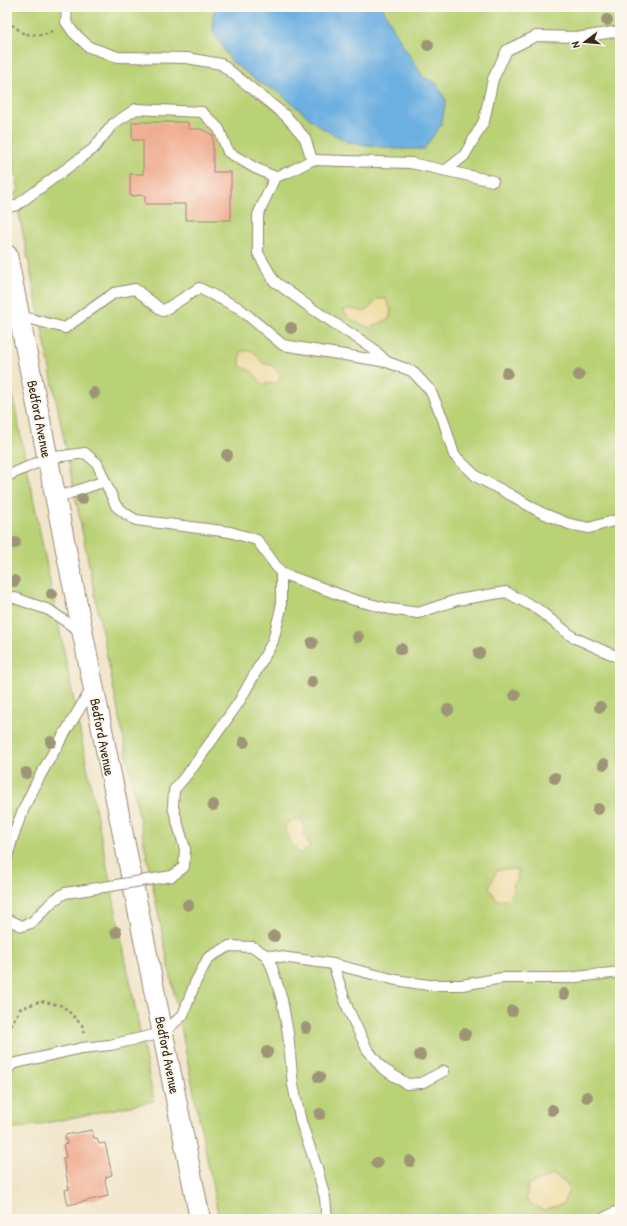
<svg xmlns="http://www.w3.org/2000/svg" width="627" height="1226" font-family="'Patrick Hand',sans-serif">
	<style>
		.green { fill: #bad276; stroke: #7a7e4a }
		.sand { fill: #eeda9e; stroke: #94825e }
		.water { fill: #6cafe1; stroke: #546c80 }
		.building { fill: #f0ab8f }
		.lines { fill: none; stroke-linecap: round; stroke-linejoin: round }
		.lane-casing { stroke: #968874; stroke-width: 12 }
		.street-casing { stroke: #968874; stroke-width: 22 }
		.path { stroke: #968874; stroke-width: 2.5; stroke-dasharray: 3 3; stroke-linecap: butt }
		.lane { stroke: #fff; stroke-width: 10 }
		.street { stroke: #fff; stroke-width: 20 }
		.lane-bridge-casing { stroke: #968874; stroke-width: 12; stroke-linecap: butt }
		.lane-bridge { stroke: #fff; stroke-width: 10 }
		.tree { fill: #9e9577 }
		.labels { text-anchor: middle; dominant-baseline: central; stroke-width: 3.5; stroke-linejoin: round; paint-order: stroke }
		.street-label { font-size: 14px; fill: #3b2a1e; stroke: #fbf7ec }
	</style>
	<rect width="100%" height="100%" fill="#fbf7ec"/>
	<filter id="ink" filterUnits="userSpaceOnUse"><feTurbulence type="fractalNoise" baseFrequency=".025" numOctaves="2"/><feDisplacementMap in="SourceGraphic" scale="8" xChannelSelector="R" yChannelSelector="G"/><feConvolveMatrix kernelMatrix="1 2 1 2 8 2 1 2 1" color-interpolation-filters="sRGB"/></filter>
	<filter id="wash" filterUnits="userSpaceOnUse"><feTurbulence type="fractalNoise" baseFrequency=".012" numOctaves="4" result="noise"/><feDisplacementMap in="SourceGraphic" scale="16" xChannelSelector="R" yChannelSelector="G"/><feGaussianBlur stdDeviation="0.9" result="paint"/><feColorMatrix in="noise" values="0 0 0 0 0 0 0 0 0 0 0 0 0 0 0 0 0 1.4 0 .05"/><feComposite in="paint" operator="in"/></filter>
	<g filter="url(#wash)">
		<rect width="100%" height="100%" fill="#f1e5c9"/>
		<!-- green -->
		<g class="green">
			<path d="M7,7H620V1219H219L15,193L19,191L7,131Z"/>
			<path d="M7,367L154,1101L7,1131Z"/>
		</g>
		<!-- sand -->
		<g class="sand">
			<path d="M378,299H386L391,310L389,319L370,328L349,319L343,310L353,309L365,312Z"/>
			<path d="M252,350L263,363L273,366L280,375L278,383L262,384L253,372L240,366V352Z"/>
			<path d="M297,819L304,822L303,836L308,840L309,847L306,850L300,853C291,845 285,837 285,825L290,821Z"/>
			<path d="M517,869L518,880L512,885L514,892L506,900H497L489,888L497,870Z"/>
			<path d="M553,1175L566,1182L569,1190L563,1204L543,1210L526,1201L528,1185Z"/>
		</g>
		<!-- water -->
		<path class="water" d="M217,7H382L401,42L423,77L436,83L446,100L441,125L424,149H396L348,142L320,127L280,93L260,83L231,61L213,31V14Z"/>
		<g id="blocks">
			<!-- building -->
			<g class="building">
				<path d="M132,122H188V129H201L213,135V172H231V220H186V204H145V195L130,196V174H143V140H132Z"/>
				<path d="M92,1130L94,1138H97L99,1144L105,1143L112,1175L106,1177V1179L105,1180L108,1196L68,1205L65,1190L69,1189L63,1158L66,1157L63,1145L67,1144L65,1135Z"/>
			</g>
		</g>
	</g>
	<g filter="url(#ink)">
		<use href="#blocks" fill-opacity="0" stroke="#968874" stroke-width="1"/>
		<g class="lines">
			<!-- lane casing -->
			<g class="lane-casing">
				<g id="lane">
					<path d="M312,160L411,163L493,181"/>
					<path d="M446,170L464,156L484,121L493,79L507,50L536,36L582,37L620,31"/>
					<path d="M275,177L258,215V253L274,281L311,308L371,347L387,362L412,371L430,390L443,419L454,455L477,477L511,495L540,512L569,524L589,528L620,519"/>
					<path d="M7,207L17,205L93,149L113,124L136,109L202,112L219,129L228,152L255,168L275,177L289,172L312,160L305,138L286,116L221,64L187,58L118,57L89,47L73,32L66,22L67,7"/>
					<path d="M20,316L65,328L114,293L135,289L163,311L199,288L239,308L283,345L387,362"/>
					<path d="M7,476L48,458L85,453L97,463L116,506L126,514L136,520L230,532L257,540L281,573L354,600L390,609L418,613L457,600L506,592L536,608L573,637L620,658"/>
					<path d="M56,498L105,481"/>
					<path d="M7,597H12L49,610L81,632"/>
					<path d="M7,859C19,801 62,739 92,688"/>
					<path d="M172,876L184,867L185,849L173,807L174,790L193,767L239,702L273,641L281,608V573"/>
					<path d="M7,919L22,926L31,923L54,900L65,893L79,891"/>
					<path d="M266,955L333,964L396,980L428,985H462L502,978H567L620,972"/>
					<path d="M333,964L348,1009L367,1049L382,1068L407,1084L421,1083L444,1071"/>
					<path d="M7,1071L12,1064L82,1048L110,1045L163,1033L183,1015L195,983L208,958L229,946L253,947L266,955L272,967L282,1000L288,1033L293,1085L301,1122L317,1168L325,1198L327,1219"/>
					<path d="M602,1219L620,1210"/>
				</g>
			</g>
			<!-- street casing -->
			<g class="street-casing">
				<path id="street" d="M7,255L200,1219"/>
			</g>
			<!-- path -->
			<g class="path">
				<path d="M7,21L24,34L44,35L54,30"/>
				<path d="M7,118C14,142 14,151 7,175"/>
				<path d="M11,1049L9,1028L20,1009L41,1001L63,1006L82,1025L84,1034"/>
			</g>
			<!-- lane -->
			<use href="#lane" class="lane"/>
			<!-- street -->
			<use href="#street" class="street"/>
			<!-- lane-bridge casing -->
			<g class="lane-bridge-casing">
				<path id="lane-bridge" d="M79,891L172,876"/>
			</g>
			<!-- lane-bridge -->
			<use href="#lane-bridge" class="lane-bridge"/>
		</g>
		<!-- trees -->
		<g class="tree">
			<circle cx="607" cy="20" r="6"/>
			<circle cx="428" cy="45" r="6"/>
			<circle cx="291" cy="328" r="6"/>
			<circle cx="507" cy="373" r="6"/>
			<circle cx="579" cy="375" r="6"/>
			<circle cx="94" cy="393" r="6"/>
			<circle cx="227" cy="455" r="6"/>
			<circle cx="82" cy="499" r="6"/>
			<circle cx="15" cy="543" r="6"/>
			<circle cx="14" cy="581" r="6"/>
			<circle cx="52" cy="594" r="6"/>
			<circle cx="358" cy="637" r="6"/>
			<circle cx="312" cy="643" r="6"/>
			<circle cx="401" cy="649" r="6"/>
			<circle cx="479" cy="653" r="6"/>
			<circle cx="312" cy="682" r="6"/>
			<circle cx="515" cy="695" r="6"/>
			<circle cx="600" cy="707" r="6"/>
			<circle cx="448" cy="710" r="6"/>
			<circle cx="51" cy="742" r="6"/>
			<circle cx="244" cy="742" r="6"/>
			<circle cx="604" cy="764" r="6"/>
			<circle cx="26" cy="773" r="6"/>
			<circle cx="555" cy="778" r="6"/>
			<circle cx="213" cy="805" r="6"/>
			<circle cx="598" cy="809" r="6"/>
			<circle cx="188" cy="905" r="6"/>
			<circle cx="116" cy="932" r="6"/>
			<circle cx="274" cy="936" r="6"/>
			<circle cx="564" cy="994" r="6"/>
			<circle cx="512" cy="1011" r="6"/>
			<circle cx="306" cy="1028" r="6"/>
			<circle cx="465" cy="1034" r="6"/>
			<circle cx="267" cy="1052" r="6"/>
			<circle cx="420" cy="1055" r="6"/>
			<circle cx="319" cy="1077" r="6"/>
			<circle cx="587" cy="1097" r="6"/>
			<circle cx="552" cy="1110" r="6"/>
			<circle cx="320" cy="1114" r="6"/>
			<circle cx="410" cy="1161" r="6"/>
			<circle cx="377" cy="1163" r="6"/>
		</g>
	</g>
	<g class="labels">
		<!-- street labels -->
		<g class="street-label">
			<text transform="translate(40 419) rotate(79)">Bedford Avenue</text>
			<text transform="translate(103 737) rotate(79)">Bedford Avenue</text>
			<text transform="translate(168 1055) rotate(79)">Bedford Avenue</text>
		</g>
	</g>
	<!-- margin -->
	<rect width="627" height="1226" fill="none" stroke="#fbf7ec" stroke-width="24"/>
	<!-- north arrow -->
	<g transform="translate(585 42) rotate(254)" stroke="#fbf7ec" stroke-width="3" paint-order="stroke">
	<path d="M0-3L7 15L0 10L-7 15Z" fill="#3b2a1e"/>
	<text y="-6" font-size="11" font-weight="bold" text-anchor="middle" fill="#3b2a1e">N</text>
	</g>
</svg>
